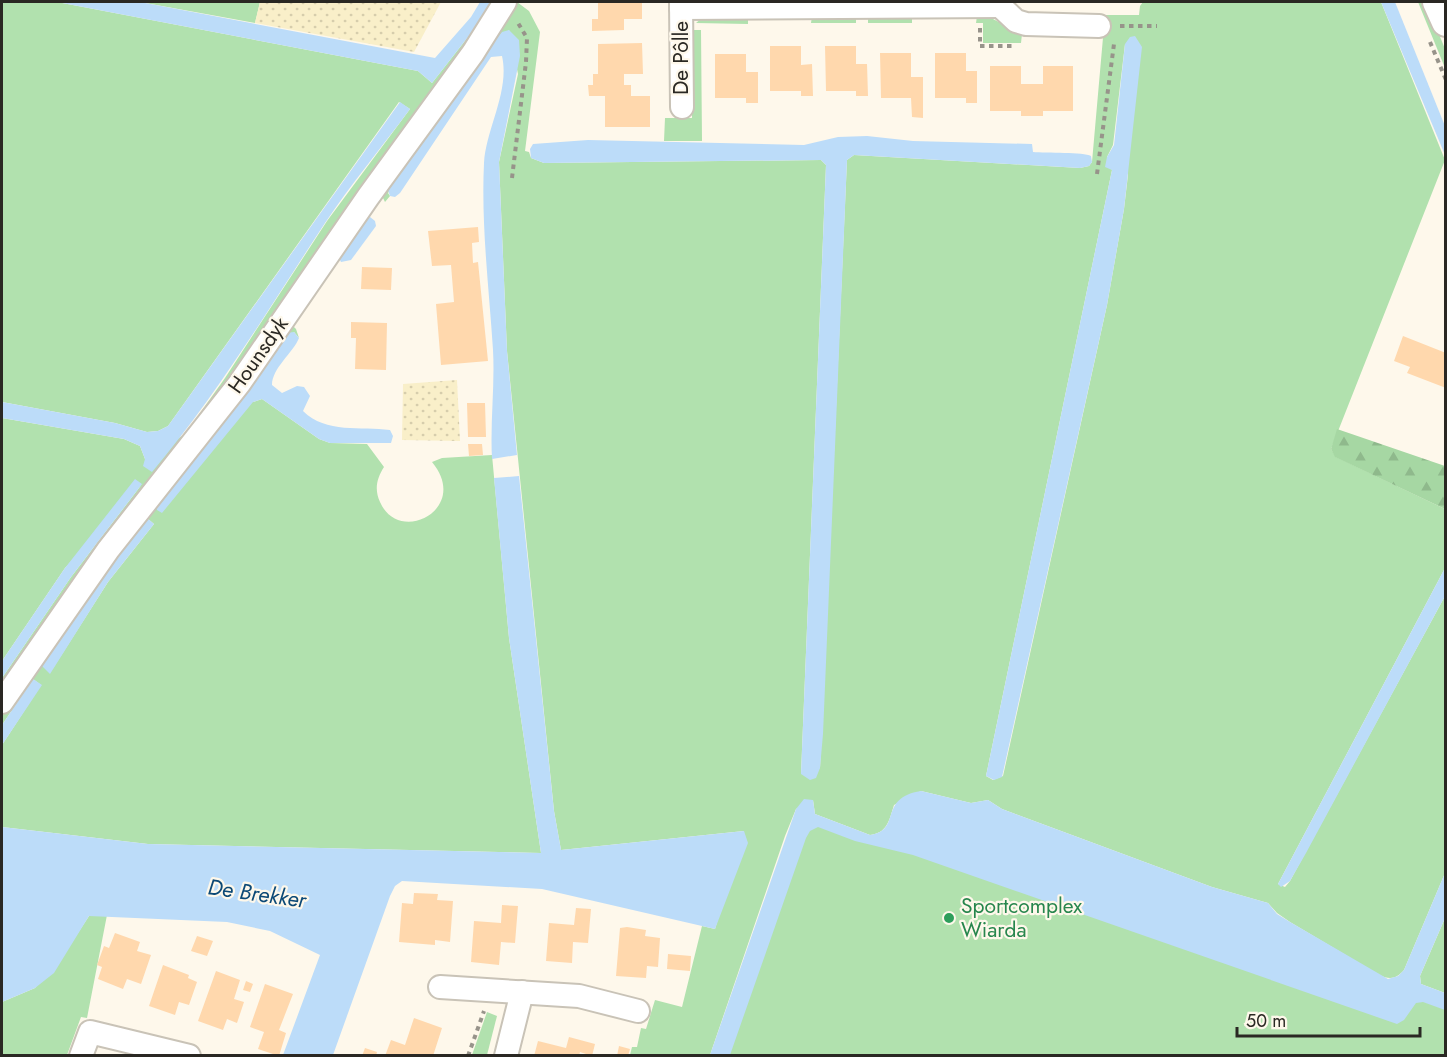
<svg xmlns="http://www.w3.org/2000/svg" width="1447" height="1057" font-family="Jost,sans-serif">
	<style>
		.grass { fill: #b1e1ae; fill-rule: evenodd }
		.forest { fill: url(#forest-firs) }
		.sand { fill: url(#sand-dots) }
		.water { fill: #bcdcf9 }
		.building { fill: #ffd8ad }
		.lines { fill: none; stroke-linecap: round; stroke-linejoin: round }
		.minor-casing { stroke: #c9c3b7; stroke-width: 26 }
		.tertiary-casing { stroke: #c9c3b7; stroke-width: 32 }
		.path { stroke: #97938a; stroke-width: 4; stroke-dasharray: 4.5 4.5; stroke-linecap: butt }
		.minor { stroke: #fff; stroke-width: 22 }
		.tertiary { stroke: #fff; stroke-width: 28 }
		.leisure-dot { fill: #2e9e5b; stroke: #fef8eb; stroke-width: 2 }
		.labels { text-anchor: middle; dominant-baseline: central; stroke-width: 4.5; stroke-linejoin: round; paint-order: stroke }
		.street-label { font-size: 21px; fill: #2a2823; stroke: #fef8eb }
		.leisure-label { font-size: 21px; fill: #27864d; stroke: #fef8eb; text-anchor: start }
		.water-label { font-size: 22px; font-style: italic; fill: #0c4976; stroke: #fef8eb }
	</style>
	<defs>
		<pattern id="forest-firs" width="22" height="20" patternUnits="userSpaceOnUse" patternTransform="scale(1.5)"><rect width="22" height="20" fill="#a6d7a3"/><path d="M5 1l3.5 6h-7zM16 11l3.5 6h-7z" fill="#8fb98c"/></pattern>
		<pattern id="sand-dots" width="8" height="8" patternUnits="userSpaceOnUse" patternTransform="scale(1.5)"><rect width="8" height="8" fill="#f9efc9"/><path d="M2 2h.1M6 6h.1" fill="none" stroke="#d6cdac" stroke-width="1.8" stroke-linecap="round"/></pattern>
	</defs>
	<rect width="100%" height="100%" fill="#fef8eb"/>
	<!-- grass -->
	<g class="grass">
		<path d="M2,2H57L418,71L432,83L482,19L492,2H498L337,231L2,695V678L71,577L142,484L65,568L2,661V418L124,439L140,446L145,459L185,434L225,378L327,221L410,109L399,102L168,426L158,431L147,432L115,423L2,402Z"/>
		<path d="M140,2H260L255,23Z"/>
		<path d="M509,2H517L529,11L540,32L525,151L529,152L531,158L544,163L821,160L826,165L801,774L820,768L847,160L854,155L1080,168L1089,166L1092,162L1105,15H1139L1140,6L1143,2H1381L1445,160L1331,449L1336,457L1445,509V568L1278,884L1285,887L1290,881L1445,596V873L1404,970C1396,979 1390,980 1379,975L1290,922L1277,913L1268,903L1212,887L1002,809L988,800L971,803L921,791L894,805C889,821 887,833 870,835L815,814L813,800L796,809L785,836L710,1055H630L632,1047H637L641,1028L646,1029L655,1000L682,1007L702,926L715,929L744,831L561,850L554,811L507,351L499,162L518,74L509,30L388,193L390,196L385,202L381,194ZM1125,44L1128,175L1124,209L1107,305L1003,776L993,780L986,776L1112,170L1107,157L1113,145Z"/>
		<path d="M1418,2H1426L1445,49V68Z"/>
		<path d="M748,16V24L696,23L702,18Z"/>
		<path d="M812,16H856V23H811Z"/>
		<rect x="868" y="16" width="44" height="7"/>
		<path d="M977,16L993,19L1022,34L1021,43H983V23H976Z"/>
		<path d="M692,30H701L702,141H664L665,118H692Z"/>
		<path d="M288,321L296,329L299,338L294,332L253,402L262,399L319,439L330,443L367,444L384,467C377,478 374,489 380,502C399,546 471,509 432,462L442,458L492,455L509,638L541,853L148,844L2,827V745L41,685L33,679L2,725V709ZM147,518L154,524L108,582L50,673Z"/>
		<path d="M808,818L1445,1004V1055L722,1056Z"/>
		<path d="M107,915L87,1018L81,1017L67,1055L2,1056V1002L35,988L72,942L89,916Z"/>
		<path d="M1445,918V993L1421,984L1420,976Z"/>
		<path d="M487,1012L497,1016L487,1055H472Z"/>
	</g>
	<!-- forest -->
	<path class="forest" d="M1337,429L1445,466V509L1335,457L1331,449Z"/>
	<!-- sand -->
	<g class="sand">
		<path d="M260,2H441L414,52L255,23Z"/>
		<path d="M457,380L460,441L402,440L403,384Z"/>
	</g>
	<!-- water -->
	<g class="water">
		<path d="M57,2H140L435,58L471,17L480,2H492L482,19L432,83L418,71Z"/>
		<path d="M1381,2H1395L1445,126V155Z"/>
		<path d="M509,30L519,40L520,56L499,162L507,351L517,455L492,459C490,422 495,386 493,350C489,288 481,225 484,163C486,129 510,91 502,56L491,57L400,193L395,197L390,196L387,187L463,79L502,32Z"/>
		<path d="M1135,36L1142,47L1124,209L1107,305L1002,777L994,780L986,776L1112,170L1105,167L1107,157L1114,145L1125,44L1130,37Z"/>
		<path d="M400,102L410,109C382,147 351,184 325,223C269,308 218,394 152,472L143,466L145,459L140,446L124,439L2,418V402L115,423L147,432L158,431L168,426Z"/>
		<path d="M867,136L913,141L1032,144L1033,152C1046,153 1084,152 1091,156L1092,162L1089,166L1080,168L854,155L847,160L823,734L820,768L816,778L810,780L801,774L826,165L821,160L544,163L531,158L530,149L533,144L588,140L804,145L838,137Z"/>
		<path d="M370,217L375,221L376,226L351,260L341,262L338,256L366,219Z"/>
		<path d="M294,332L299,338C293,353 272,368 272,385L282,393L297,386L304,387L310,396L303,411C326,434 361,426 390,430L393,436L391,443H330L319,439L262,399L253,402L162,513L157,510L156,506L286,333Z"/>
		<path d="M519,476L554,811L561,850L744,831L748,843L715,929L542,889L402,881L395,886L390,896L333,1055H283L320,955L270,931L227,922L89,916L54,973L35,988L2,1002V827L148,844L541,853L509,638L494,478Z"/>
		<path d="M135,479L142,484L71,577L2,678V661L65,568Z"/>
		<path d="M147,518L154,524L108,582L50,674L42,666L45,659L82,600Z"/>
		<path d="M1445,568V596L1306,853L1290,881L1281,887L1278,884Z"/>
		<path d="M33,679L42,685L2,745V725Z"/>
		<path d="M921,791L971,803L988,800L1002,809L1212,887L1268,903L1277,914L1290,922L1388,979L1398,976L1404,970L1445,873V918L1420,976L1421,984L1445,993V1010L1423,1002L1416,1003L1404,1020L1397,1024L913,855L855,841L818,827L810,831L806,838L730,1055H710L796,809L804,799L813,800L815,814L870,835C903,830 877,798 921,791Z"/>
	</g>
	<!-- building -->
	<g class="building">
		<path d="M598,2H642V19H624V30L592,31V19H598Z"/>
		<path d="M642,43L643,74H624V85H631V96H650V127H605V96H589L588,85H593V74H598V44Z"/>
		<path d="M770,46H801V65L812,64L813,96H801V91H770Z"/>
		<path d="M825,46H856V64H867L868,96H856V91H826Z"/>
		<path d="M880,53H911V77H923V118L912,117L911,98H881Z"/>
		<path d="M935,53H966V71H977V103H966V98H935Z"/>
		<path d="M715,54H746V72H758V103H746V98H715Z"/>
		<path d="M990,66H1021V84H1043V66H1073V111H1043V116H1021V111H990Z"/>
		<path d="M478,227L479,242L472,243L473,263L478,262L488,361L441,365L436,304L454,302L451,265L432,266L428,231Z"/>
		<path d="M362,267L392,268L391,290L361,289Z"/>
		<path d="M351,322L387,323L386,370L355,369L356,338H351Z"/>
		<path d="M1403,336L1446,353V388L1407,373L1410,367L1394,361Z"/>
		<path d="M467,403H485L486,437H468Z"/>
		<path d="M468,444H482L483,455L469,456Z"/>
		<path d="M414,893L438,894L437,900L453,901L450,942L435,940V945L399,942L402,903L413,904Z"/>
		<path d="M502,905L518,906L515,943L501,942L499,965L471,962L474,921L501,923Z"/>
		<path d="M576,908L591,909L588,943L573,942L572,963L546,961L549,923L574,925Z"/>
		<path d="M627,927L646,930L645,936L660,938L658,967L647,966L646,978L616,976L620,928Z"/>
		<path d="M115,933L140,942L137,951L151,955L141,984L127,979L123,989L98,979L102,967L97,965L104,946L109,948Z"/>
		<path d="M197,936L213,941L207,956L191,951Z"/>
		<path d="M668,954L691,956L690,971L667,969Z"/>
		<path d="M163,965L189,975L188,978L197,982L189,1005L179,1002L175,1015L149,1006Z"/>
		<path d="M216,971L240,980L234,999L244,1002L237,1023L227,1019L223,1030L198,1021Z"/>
		<path d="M246,981L253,984L250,992L243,990Z"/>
		<path d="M265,984L293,994L279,1030L286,1033L279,1056L258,1049L264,1032L250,1027Z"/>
		<path d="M414,1018L442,1028L433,1056H385L391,1040L405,1045Z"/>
		<path d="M569,1037L595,1044L592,1056L580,1052L579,1056H534L538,1041L566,1048Z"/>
		<path d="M619,1046L630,1049L628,1056H617Z"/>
		<path d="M365,1048L377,1052L376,1056H362Z"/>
	</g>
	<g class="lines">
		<!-- minor casing -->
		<g class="minor-casing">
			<g id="minor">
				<path d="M681,2L682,107"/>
				<path d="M1001,2L1000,6L1016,21L1026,24L1099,26"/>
				<path d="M681,8L1000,6"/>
				<path d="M2,702L108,550L239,384L368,197L473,53L505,2"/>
				<path d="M440,987L579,996L638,1011"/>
				<path d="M81,1056L90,1032L189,1056"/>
				<path d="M506,1056L522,992"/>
			</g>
		</g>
		<!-- tertiary casing -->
		<g class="tertiary-casing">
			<path id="tertiary" d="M1437,2L1446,22"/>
		</g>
		<!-- path -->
		<g class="path">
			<path d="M1120,26H1157"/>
			<path d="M980,28V46H1012"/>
			<path d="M1430,42L1446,80"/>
			<path d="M1097,174L1114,44"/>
			<path d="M512,178L526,62L527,38L518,23"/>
			<path d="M468,1056L484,1011"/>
		</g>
		<!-- minor -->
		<use href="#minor" class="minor"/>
		<!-- tertiary -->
		<use href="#tertiary" class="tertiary"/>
	</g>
	<!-- markers -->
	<circle class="leisure-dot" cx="949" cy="918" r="6"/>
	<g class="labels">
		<!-- street labels -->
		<g class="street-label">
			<text transform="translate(681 58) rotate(-90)">De Pôlle</text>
			<text transform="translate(258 355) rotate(-55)">Hounsdyk</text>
		</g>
		<!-- leisure labels -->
		<g class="leisure-label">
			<text x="961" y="906">Sportcomplex<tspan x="961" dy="24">Wiarda</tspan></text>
		</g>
		<!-- water labels -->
		<g class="water-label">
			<text transform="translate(257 893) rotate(8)">De Brekker</text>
		</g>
	</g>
	<!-- border -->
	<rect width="1447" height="1057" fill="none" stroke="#2a2823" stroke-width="6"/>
	<!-- scale -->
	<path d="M1237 1027v9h183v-9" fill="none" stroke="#2a2823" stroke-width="3"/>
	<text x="1246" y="1027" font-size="18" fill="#2a2823" stroke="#fef8eb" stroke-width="4.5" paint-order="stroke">50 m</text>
</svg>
